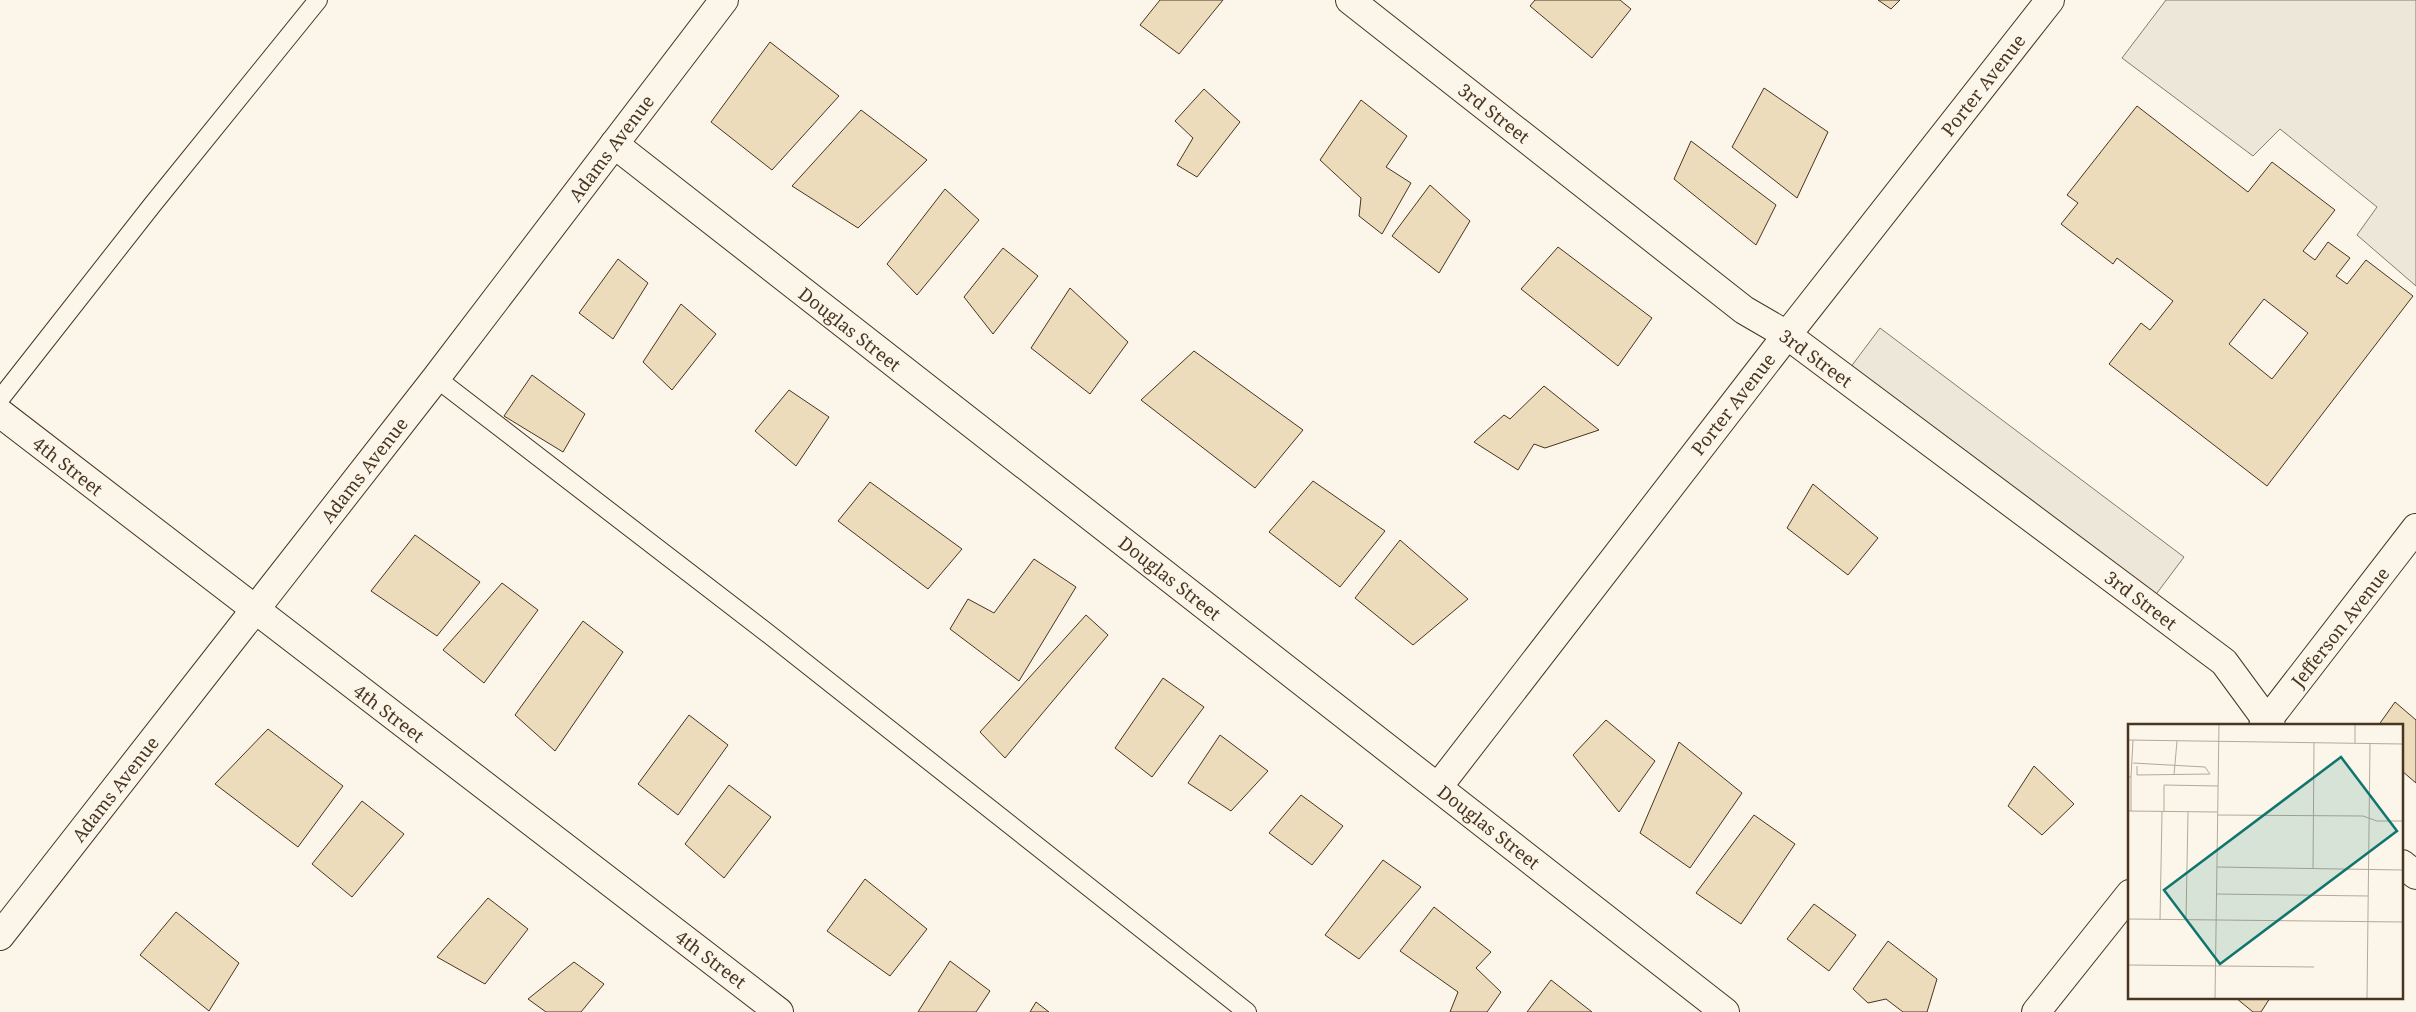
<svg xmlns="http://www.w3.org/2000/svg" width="2416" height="1012" font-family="'Noto Serif',serif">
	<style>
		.parking { fill: #ede7d9; stroke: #887966 }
		.building { fill: #ecdcbc; stroke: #4a3520; fill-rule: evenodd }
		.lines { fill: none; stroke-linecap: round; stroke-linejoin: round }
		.lane-casing { stroke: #4a3520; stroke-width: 20 }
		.street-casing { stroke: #4a3520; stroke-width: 30 }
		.lane { stroke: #fbf6e9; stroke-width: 18 }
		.street { stroke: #fbf6e9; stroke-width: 28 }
		.labels { text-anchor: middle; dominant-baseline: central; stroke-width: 4; stroke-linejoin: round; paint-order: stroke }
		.street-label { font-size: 18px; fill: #4a3520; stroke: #fbf6e9 }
		.inset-road { fill: none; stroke: #b4a999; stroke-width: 1 }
		.view { fill: #0f766e; fill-opacity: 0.15; stroke: #0f766e; stroke-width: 2.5 }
		.inset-edge { fill: none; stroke: #4a3520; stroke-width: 2.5 }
	</style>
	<rect width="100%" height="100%" fill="#fbf6e9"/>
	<!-- parking -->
	<g class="parking">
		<path d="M2166,0H2416V286L2357,235L2377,207L2280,129L2253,156L2122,58Z"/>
		<path d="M1880,328L2184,557L2145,609L1844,376Z"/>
	</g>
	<!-- building -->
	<g class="building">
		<path d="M1160,0H1223L1179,54L1140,25Z"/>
		<path d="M1535,0H1620L1631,9L1592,58L1530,6Z"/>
		<path d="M1878,0H1900L1891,9Z"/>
		<path d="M770,42L839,96L772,170L711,122Z"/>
		<path d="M1764,88L1828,132L1797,198L1732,147Z"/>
		<path d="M1204,89L1240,122L1197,177L1177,165L1193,138L1175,121Z"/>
		<path d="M1361,100L1407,136L1386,167L1411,183L1382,234L1359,216L1361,198L1320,160Z"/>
		<path d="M2137,106L2248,192L2272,162L2335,210L2303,251L2315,260L2328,242L2350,258L2336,276L2347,284L2366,260L2413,296L2267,486L2109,364L2141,323L2150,330L2173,301L2117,258L2113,264L2061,224L2078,203L2067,195ZM2264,299L2308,333L2272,379L2229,344Z"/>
		<path d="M861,110L927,160L858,228L792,186Z"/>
		<path d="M1691,141L1776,205L1756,245L1674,179Z"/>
		<path d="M1430,185L1470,221L1439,273L1392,236Z"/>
		<path d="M945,189L979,220L917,295L887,264Z"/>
		<path d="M1558,247L1652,318L1618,366L1521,289Z"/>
		<path d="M1003,248L1038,276L993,334L964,297Z"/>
		<path d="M618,259L648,283L613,339L579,313Z"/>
		<path d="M1070,288L1128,342L1090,394L1031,348Z"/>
		<path d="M681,304L716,334L672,390L643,362Z"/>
		<path d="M1194,351L1303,430L1255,488L1141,400Z"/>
		<path d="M532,375L585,414L563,452L504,416Z"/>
		<path d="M1544,386L1599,430L1545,448L1534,444L1518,470L1474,442L1504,415L1510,419Z"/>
		<path d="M789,390L829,417L796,466L755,431Z"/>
		<path d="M1313,481L1385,531L1340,587L1269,532Z"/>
		<path d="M870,482L962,549L928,589L838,521Z"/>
		<path d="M1813,484L1878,538L1848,575L1787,528Z"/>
		<path d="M415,535L480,582L437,636L371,591Z"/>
		<path d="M1400,540L1468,599L1413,645L1355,598Z"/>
		<path d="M1034,559L1076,587L1019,681L950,629L968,599L994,613Z"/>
		<path d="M502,583L538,610L484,683L443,650Z"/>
		<path d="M1086,615L1108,635L1005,758L980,732Z"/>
		<path d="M583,621L623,652L555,751L515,715Z"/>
		<path d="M1163,678L1204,707L1152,777L1115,748Z"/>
		<path d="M2395,702L2416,720V783L2402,771V726H2378Z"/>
		<path d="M689,715L728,745L678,815L638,784Z"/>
		<path d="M1606,720L1655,761L1619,812L1573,755Z"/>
		<path d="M268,729L343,786L298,847L215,784Z"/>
		<path d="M1220,735L1268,771L1231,811L1188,783Z"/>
		<path d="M1679,742L1742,793L1690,868L1640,833Z"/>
		<path d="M2034,766L2074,804L2042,835L2008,806Z"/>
		<path d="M729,785L771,817L724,878L685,844Z"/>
		<path d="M1301,795L1343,826L1312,865L1269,833Z"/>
		<path d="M362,801L404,834L352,897L312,864Z"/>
		<path d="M1754,815L1795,844L1741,924L1696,893Z"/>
		<path d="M1383,860L1421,887L1359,959L1325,935Z"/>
		<path d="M865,879L927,929L890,976L827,931Z"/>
		<path d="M488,898L528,929L485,984L437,957Z"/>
		<path d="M1814,904L1856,935L1829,971L1787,939Z"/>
		<path d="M1434,907L1491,952L1476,968L1501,992L1487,1012H1450L1458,992L1400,951Z"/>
		<path d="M176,912L239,963L209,1011L140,955Z"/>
		<path d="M1888,941L1937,979L1927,1012H1903L1886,999L1868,1003L1853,989Z"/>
		<path d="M950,961L990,991L976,1012H918Z"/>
		<path d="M574,962L604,984L581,1012H546L528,999Z"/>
		<path d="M1551,980L1592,1012H1527Z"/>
		<path d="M2236,998H2270L2261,1012H2253Z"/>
		<path d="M1036,1002L1049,1012H1030Z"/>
	</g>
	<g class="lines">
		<!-- lane casing -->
		<g class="lane-casing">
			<g id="lane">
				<path d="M436,378L766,632L1247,1012"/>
				<path d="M0,399L153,204L318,0"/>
			</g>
		</g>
		<!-- street casing -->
		<g class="street-casing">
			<g id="street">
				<path d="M1350,0L1744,310L1787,335L2224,662L2271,726"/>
				<path d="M614,144L1725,1012"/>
				<path d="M0,413L779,1012"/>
				<path d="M2263,726L2416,528"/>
				<path d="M1438,787L1787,335L2050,0"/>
				<path d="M2402,864L2416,875"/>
				<path d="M0,936L436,378L724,0"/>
				<path d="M2036,1012L2130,894"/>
			</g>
		</g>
		<!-- lane -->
		<use href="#lane" class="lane"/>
		<!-- street -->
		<use href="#street" class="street"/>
	</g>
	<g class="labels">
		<!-- street labels -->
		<g class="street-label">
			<text transform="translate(1983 85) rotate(-52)">Porter Avenue</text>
			<text transform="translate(1494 113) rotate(38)">3rd Street</text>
			<text transform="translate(611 148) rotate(-53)">Adams Avenue</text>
			<text transform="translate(850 329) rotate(38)">Douglas Street</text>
			<text transform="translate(1816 358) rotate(36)">3rd Street</text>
			<text transform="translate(1733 404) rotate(-52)">Porter Avenue</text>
			<text transform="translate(68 466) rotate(38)">4th Street</text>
			<text transform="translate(364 470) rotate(-52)">Adams Avenue</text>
			<text transform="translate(1170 578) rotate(38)">Douglas Street</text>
			<text transform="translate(2141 600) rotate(37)">3rd Street</text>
			<text transform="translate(2340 627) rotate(-52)">Jefferson Avenue</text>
			<text transform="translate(389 713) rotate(37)">4th Street</text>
			<text transform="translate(115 789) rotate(-52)">Adams Avenue</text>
			<text transform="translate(1489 827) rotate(38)">Douglas Street</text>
			<text transform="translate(711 959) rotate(37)">4th Street</text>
		</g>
	</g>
	<!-- overview -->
	<g transform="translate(2128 724)">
		<rect width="275" height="275" fill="#fbf6e9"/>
		<path class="inset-road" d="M227,0V19M0,16L275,20M5,39L77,43L82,50L9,51V42M46,51L49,17M0,53H3V87M3,53L5,16M0,87L89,88M36,88V61L90,62M89,91L235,92L249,97H275M89,143L275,146M185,145L186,19M89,170L240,172M0,195L275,198M32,196L34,88M58,196L60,88M0,241L186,243M87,275L91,0M239,275L242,20"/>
		<path class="view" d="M213,33L269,107L92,240L36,166Z"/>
		<rect width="275" height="275" class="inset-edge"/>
	</g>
</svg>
